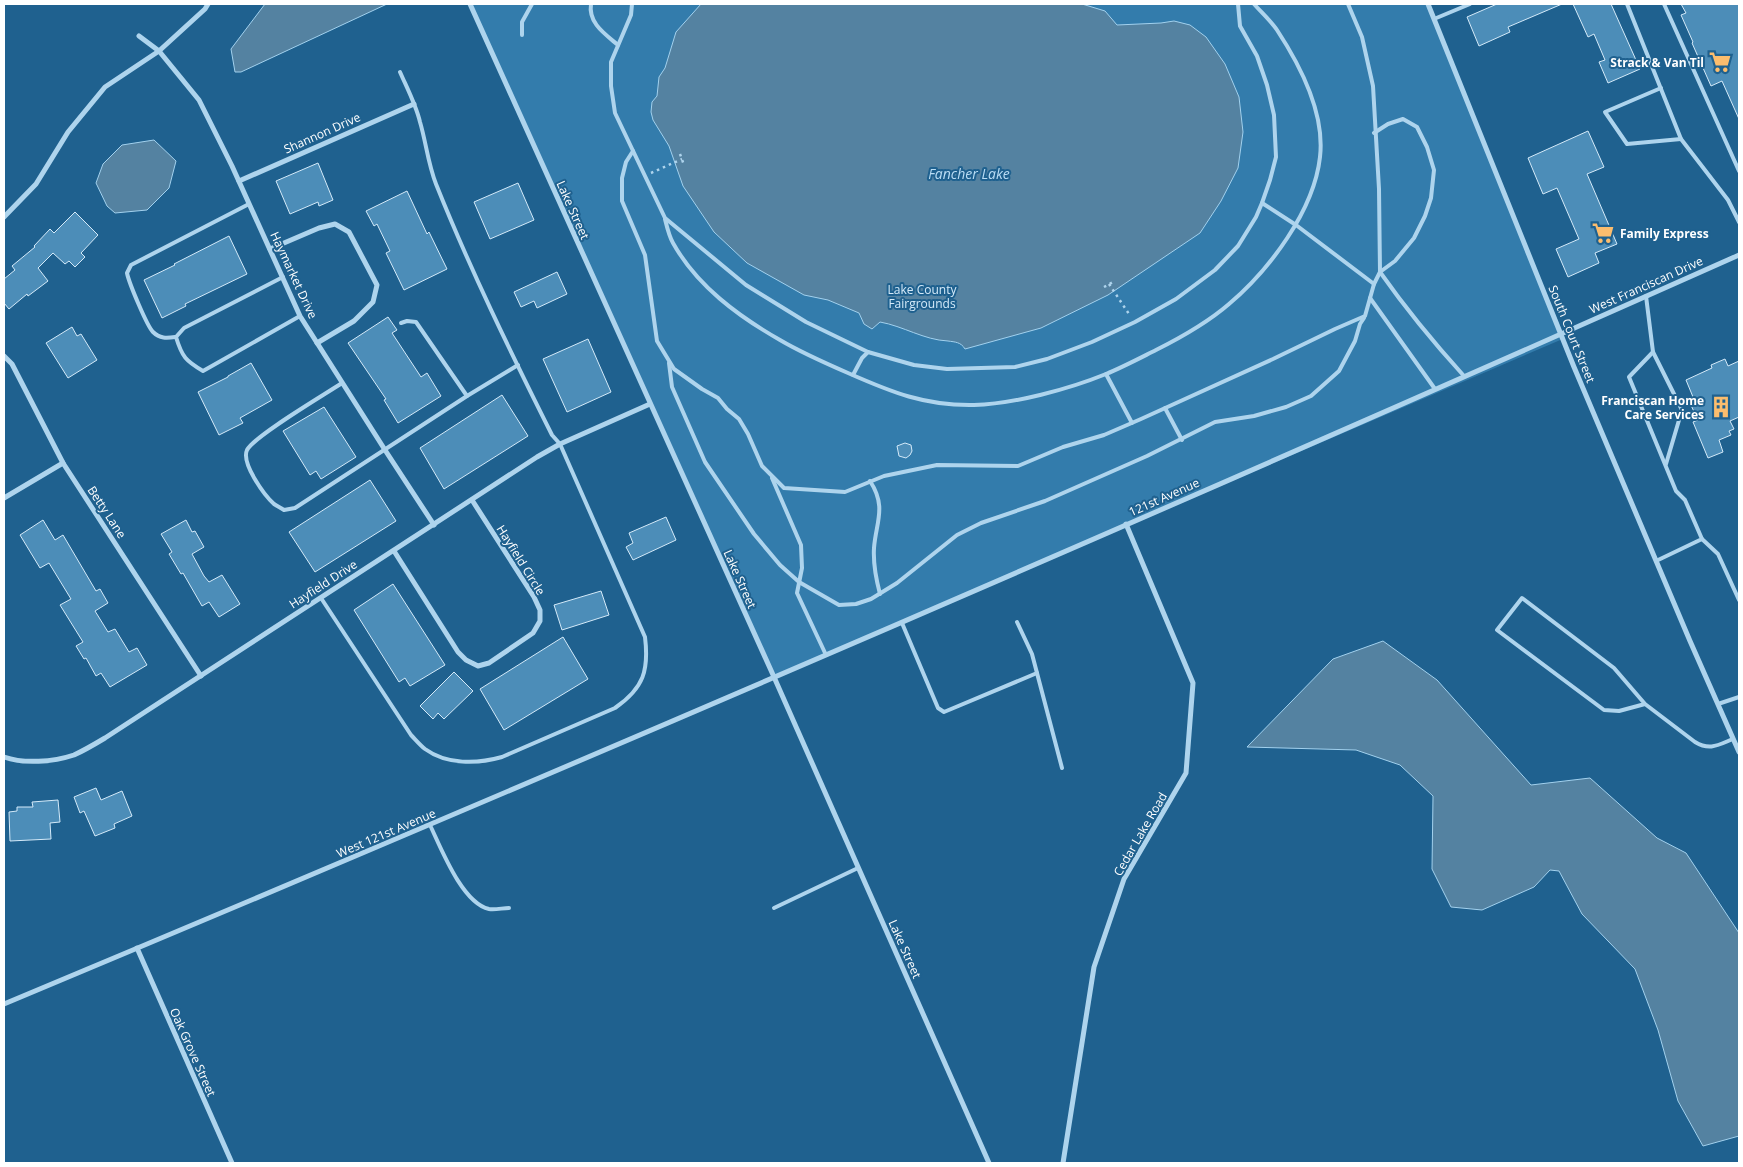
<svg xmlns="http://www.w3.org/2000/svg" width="1743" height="1167" font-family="'Open Sans',sans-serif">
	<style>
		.green { fill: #337cac }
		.water { fill: #5482a1; stroke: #a2d1ee }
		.building { fill: #4c8db8; stroke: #d4eaf9 }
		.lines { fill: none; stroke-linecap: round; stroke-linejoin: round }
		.path { stroke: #aed4ed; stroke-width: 2.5; stroke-dasharray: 2.5 4; stroke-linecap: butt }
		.lane { stroke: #aed4ed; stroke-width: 4 }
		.street { stroke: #aed4ed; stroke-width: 5 }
		.labels { text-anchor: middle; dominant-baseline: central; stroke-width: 4; stroke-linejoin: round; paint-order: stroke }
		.poi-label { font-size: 12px; font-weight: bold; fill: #fff; stroke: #1f618f; text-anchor: end }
		.street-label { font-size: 12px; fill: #fff; stroke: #1f618f }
		.park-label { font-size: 12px; fill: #d4eaf9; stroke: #1f618f }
		.water-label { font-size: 14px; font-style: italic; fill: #baddf4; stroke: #1f618f }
	</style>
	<rect width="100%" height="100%" fill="#1f618f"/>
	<!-- green -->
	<path class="green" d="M471,4H1427L1565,338L774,677Z"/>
	<!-- water -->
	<g class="water">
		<path d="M265,4H387L241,72H235L231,49Z"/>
		<path d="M701,4H1082L1105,11L1117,25L1161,23L1174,21L1190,25L1206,37L1225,64L1239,97L1243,132L1238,168L1221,201L1200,233L1108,295L1041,328L965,349C961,342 955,342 948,341C924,340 903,326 880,322L872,329L864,324L859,313L828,300L804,295L747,263L714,232L683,186L669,146L653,120L651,112L652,102L657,96L659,77L665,68L676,32Z"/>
		<path d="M154,140L176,161L169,188L147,210L115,213L107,206L96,183L103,164L122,145Z"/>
		<path d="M1383,641L1437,680L1531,785L1590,778L1657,838L1686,853L1739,933V1136L1703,1146L1678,1101L1658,1030L1635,969L1582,914L1559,871L1550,870L1534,887L1482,910L1451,907L1432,869L1433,796L1400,765L1356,750L1247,747L1333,659Z"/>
	</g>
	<!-- building -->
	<g class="building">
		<path d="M1497,4H1562L1508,27L1510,32L1479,46L1467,17Z"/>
		<path d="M1573,4H1611L1640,69L1608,83L1599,62L1605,60L1594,34L1588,37Z"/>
		<path d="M1681,4H1739V119L1722,81L1711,86L1692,43L1693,42L1681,15L1686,13Z"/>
		<path d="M1588,131L1604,167L1587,174L1617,244L1595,253L1599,263L1568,277L1556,249L1579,239L1557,188L1543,194L1528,158Z"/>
		<path d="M318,163L333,200L319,206L318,202L290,214L276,181Z"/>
		<path d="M518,183L534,220L490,239L474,202Z"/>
		<path d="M407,191L427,234L429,232L447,269L404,290L386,253L390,251L377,224L374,226L366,211Z"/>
		<path d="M75,212L98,235L81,253L85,257L75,267L69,261L65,264L53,253L38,268L48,281L28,296L27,294L9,309L4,303V279L15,270L12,266L35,247L34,246L50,229L54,233Z"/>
		<path d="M229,236L247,274L185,304L186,306L162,318L144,280L175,265L174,264Z"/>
		<path d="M557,272L567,294L537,308L534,301L521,307L514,292Z"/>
		<path d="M388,317L397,330L392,333L421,377L427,373L441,396L398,423L384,400L386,399L348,343Z"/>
		<path d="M72,327L77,336L81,334L97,360L68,378L46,343Z"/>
		<path d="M588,339L611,392L567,412L543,359Z"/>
		<path d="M1725,359L1728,366L1739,361V417L1730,421L1734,429L1729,431L1731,435L1719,440L1723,452L1708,458L1693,422L1698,420L1688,399L1693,397L1686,380L1712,368L1711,365Z"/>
		<path d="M251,363L272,400L240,418L243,423L219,435L198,392L228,377V376Z"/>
		<path d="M502,395L528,436L444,489L420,448Z"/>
		<path d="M324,407L356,457L321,479L316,471L310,475L283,431Z"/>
		<path d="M905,443L911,445L912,451L910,455L906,458L899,456L897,446Z"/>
		<path d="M370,480L396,521L315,572L289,532Z"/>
		<path d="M666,517L676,540L633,560L626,547L633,543L629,533Z"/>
		<path d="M43,520L55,540L63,535L96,591L100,589L108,603L95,611L108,632L115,629L129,652L137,648L147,665L110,687L101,673L96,676L86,658L84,659L76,646L83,642L60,605L71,599L49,563L40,568L20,535Z"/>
		<path d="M186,520L192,532L195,531L204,547L192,554L204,576L209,582L222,575L240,604L219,617L209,602L202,606L183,573L181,574L169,554L172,552L161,534Z"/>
		<path d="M393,584L445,665L410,686L405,678L399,682L354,610Z"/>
		<path d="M601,591L609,615L562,630L554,605Z"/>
		<path d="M563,637L588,679L504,730L480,689Z"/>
		<path d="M454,672L473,691L444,719L438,713L433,719L420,706Z"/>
		<path d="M96,788L101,800L122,791L132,816L114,824L115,828L95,836L84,811L80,813L74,797Z"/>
		<path d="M58,800L60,822L50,823L51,839L10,841L9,812L17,811V807H33L32,802Z"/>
	</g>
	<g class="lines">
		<!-- path -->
		<g class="path">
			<path d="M680,154L684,165"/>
			<path d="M651,173L682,159"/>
			<path d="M1109,284L1129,314"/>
			<path d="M1104,287L1115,281"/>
		</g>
		<!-- lane -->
		<g class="lane">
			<path d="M591,4C588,23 605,34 618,45"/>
			<path d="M632,4L631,15L611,62V86L615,113L665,218L746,285L806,322L868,352L914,365L947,369L1015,367L1047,359L1092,342L1135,322L1176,299L1215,270L1238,246L1256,217L1262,203L1270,180L1276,157L1274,115L1267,85L1257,56L1240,26L1238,4"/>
			<path d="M1627,4L1681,139L1728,200L1739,222"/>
			<path d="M1664,4L1739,171"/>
			<path d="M1434,19L1470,4"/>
			<path d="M522,35V22L532,4"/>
			<path d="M1661,88L1605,112L1627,144L1681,139"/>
			<path d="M1374,133L1388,124L1403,119L1417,127L1427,147L1434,170L1431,198L1425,216L1414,238L1395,261L1380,272"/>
			<path d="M633,151L626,162L622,178V201L645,255L657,341L674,369L702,389L718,398L727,409L739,419L748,434L762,466L784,488L845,492L884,476L937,465L1018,466L1063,447L1104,435L1141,419L1273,359L1335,329L1365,316L1374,284"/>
			<path d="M1262,203L1296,225L1374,284L1380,272L1379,189L1373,86L1362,37L1348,4"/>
			<path d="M665,219C667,227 669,236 673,243C697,286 738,316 780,340C802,353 825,363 848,373C891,392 925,406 974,405C1014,404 1069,389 1106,374C1123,367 1140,358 1156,350C1182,337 1207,323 1229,304C1269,270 1314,211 1320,157C1325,114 1300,65 1277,30C1271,21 1261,12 1254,4"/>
			<path d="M1380,272C1406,309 1434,343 1464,376"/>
			<path d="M283,277L184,328L176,337C182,357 186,361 203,371L300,316"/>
			<path d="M1646,296L1653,352L1682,410L1666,464"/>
			<path d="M1370,298L1435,389"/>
			<path d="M401,323L407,321L416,322L467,396"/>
			<path d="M176,337C167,338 160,339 153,332C147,326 129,283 127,273L131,265L249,204"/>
			<path d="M1653,352L1629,377L1676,491L1685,500L1702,539L1656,561"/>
			<path d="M669,363L672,387L705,462L754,534L780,565L799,582L839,605L856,604L871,599L897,583L957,535L981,523L1045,501L1147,456L1215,422L1254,416L1286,407L1311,396L1339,371L1355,341L1360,324L1364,318"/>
			<path d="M1106,374L1132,423"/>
			<path d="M853,375L862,358L868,352"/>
			<path d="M342,383C324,395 254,436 247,450C241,463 264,495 274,504C277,506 281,508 284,510L295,508L467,396L518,365"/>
			<path d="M1165,408L1182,440"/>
			<path d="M772,478L801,545L802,568L797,593L826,655"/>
			<path d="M870,481C887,507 876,522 874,548C873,564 876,579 880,594"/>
			<path d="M1702,539L1718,554L1739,600"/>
			<path d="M321,598L411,735C415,739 420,745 425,749C447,765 477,764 502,757L615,708C644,688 649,670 645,637L560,444L552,435C511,353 470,269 436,184C428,164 426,142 420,122C416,105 407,88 400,72"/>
			<path d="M1017,622L1032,654L1062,768"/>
			<path d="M902,623L938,708L944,712L1037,673"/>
			<path d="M1645,704L1619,711L1604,710L1497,630L1522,598L1614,668L1645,704L1695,742C1710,751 1718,745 1733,739"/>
			<path d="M1718,704L1739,697"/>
			<path d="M430,825C441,848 462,903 489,909C495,910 503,908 509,908"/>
			<path d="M774,908L858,868"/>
		</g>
		<!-- street -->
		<g class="street">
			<path d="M470,4L774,677L989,1163"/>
			<path d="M1428,4L1574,367L1690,641L1739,752"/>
			<path d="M139,36L159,51L199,100L232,166L300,316L385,450L434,525"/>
			<path d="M239,181L414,104"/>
			<path d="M4,217L36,184L68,132L105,87L159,51L205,9L208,4"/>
			<path d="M270,249L319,228L335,224L349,232L377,285L373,302L354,321L317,343"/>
			<path d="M4,356L12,364L63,463L201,676"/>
			<path d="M4,498L63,463"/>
			<path d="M394,551L458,652L466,660L478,666L489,663L533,633L540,621V610L534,597L472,500"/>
			<path d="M4,757C24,764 53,762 74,755C85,750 95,744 105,738L537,457L560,444L650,404"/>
			<path d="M137,948L232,1163"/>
			<path d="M4,1004C585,761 1164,511 1739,255"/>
			<path d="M1063,1163L1094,967L1124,879L1186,773L1193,683L1126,524"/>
		</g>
	</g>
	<!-- icons -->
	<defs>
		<g id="supermarket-bare" transform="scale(1.725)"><path d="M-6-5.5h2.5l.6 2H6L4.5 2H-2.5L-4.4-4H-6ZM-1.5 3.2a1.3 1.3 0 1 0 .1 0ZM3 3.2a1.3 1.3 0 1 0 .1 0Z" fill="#fbbd6e" stroke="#1f618f" stroke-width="2.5" paint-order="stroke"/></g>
		<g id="building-bare" transform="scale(1.725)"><path d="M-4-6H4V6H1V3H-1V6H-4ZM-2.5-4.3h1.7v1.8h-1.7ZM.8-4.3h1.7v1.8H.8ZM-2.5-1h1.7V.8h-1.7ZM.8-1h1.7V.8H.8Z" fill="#fbbd6e" stroke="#1f618f" stroke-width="2.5" paint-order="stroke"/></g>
	</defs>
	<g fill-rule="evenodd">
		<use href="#supermarket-bare" x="1720" y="62"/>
		<use href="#supermarket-bare" x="1603" y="233"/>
		<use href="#building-bare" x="1721" y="407"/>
	</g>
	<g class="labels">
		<!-- poi labels -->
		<g class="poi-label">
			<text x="1704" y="62">Strack &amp; Van Til</text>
			<text x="1620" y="233" text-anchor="start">Family Express</text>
			<text x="1704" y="400">Franciscan Home<tspan x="1704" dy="14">Care Services</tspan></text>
		</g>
		<!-- street labels -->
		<g class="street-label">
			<text transform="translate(322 133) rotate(-24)">Shannon Drive</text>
			<text transform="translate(573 210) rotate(66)">Lake Street</text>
			<text transform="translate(294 275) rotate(65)">Haymarket Drive</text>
			<text transform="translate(1646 285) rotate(-24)">West Franciscan Drive</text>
			<text transform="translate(1572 334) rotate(68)">South Court Street</text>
			<text transform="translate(1164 497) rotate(-24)">121st Avenue</text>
			<text transform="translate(107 512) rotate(57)">Betty Lane</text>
			<text transform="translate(521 560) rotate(58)">Hayfield Circle</text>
			<text transform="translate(740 579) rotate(66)">Lake Street</text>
			<text transform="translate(323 584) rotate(-33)">Hayfield Drive</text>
			<text transform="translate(386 833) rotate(-23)">West 121st Avenue</text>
			<text transform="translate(1140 834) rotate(-60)">Cedar Lake Road</text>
			<text transform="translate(905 949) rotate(66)">Lake Street</text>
			<text transform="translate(193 1052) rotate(66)">Oak Grove Street</text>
		</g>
		<!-- park labels -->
		<g class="park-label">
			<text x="922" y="289">Lake County<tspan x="922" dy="14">Fairgrounds</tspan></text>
		</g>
		<!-- water labels -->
		<g class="water-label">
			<text x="969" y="173">Fancher Lake</text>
		</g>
	</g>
	<!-- border -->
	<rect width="1743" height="1167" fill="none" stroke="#ffffff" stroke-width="10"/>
</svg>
